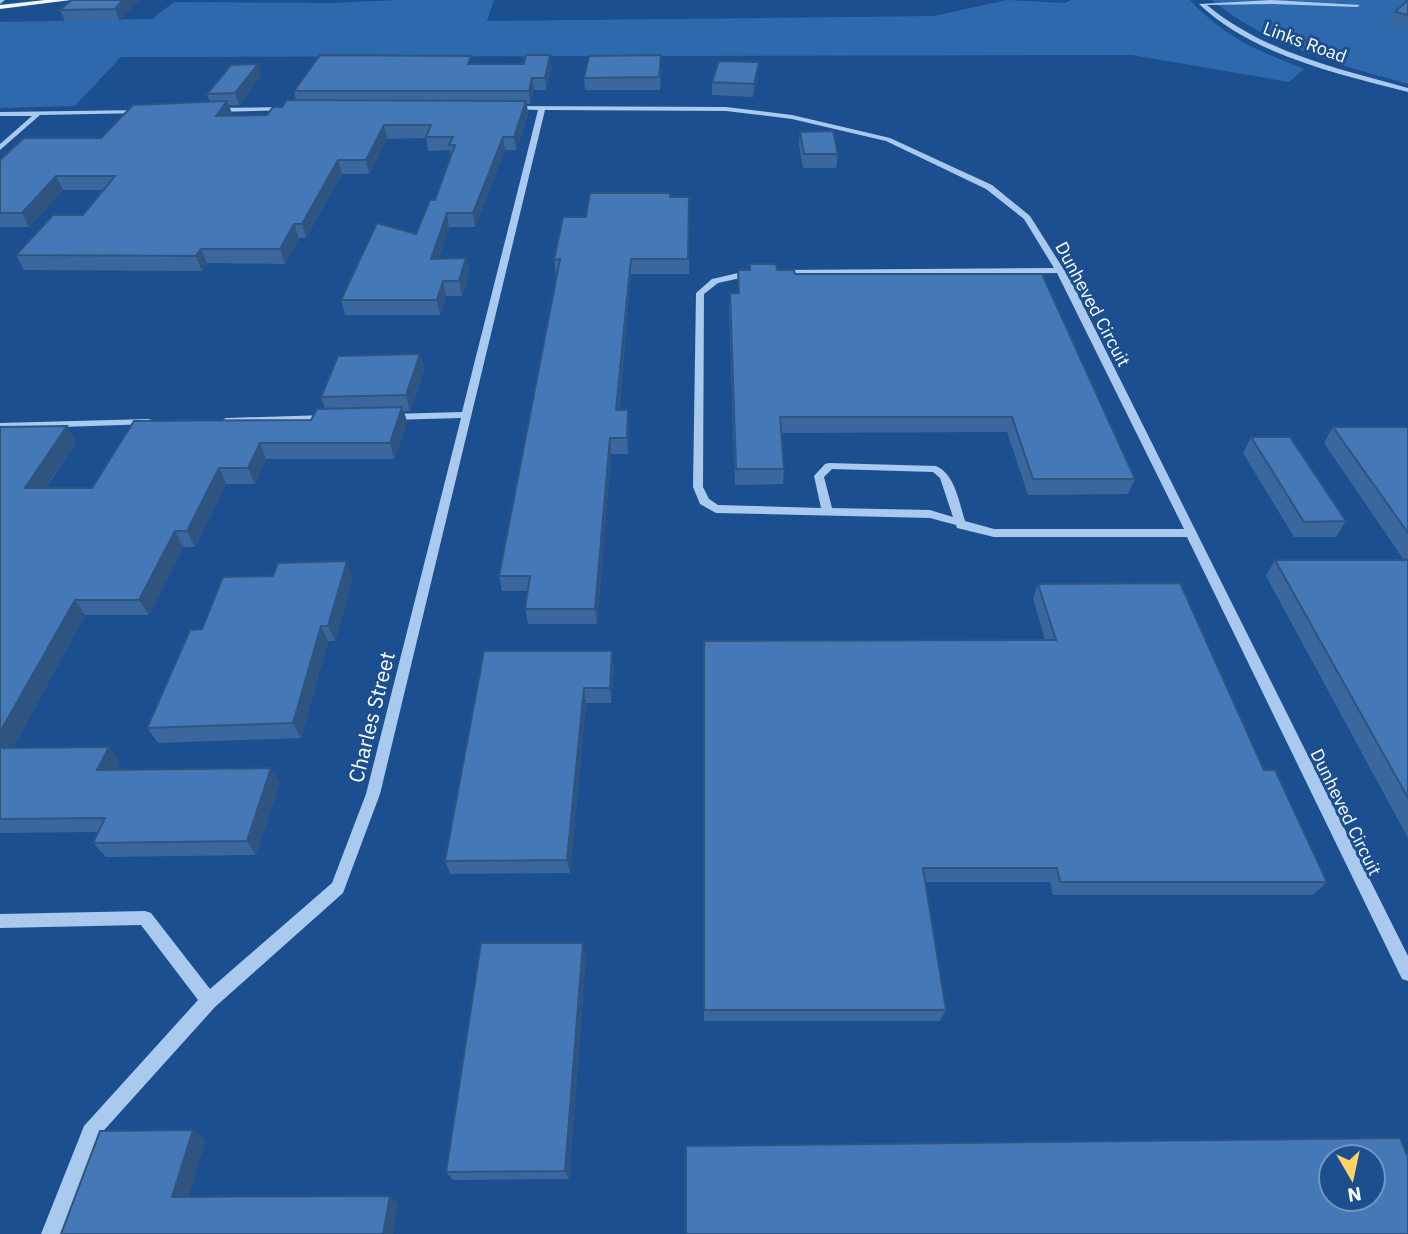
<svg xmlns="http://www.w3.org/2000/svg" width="1408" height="1234" font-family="'IBM Plex Sans',sans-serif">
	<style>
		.green { fill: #2e69ad }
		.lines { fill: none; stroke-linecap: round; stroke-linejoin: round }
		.minor { fill: #a9c9ee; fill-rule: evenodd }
		.major { fill: #f0f6ff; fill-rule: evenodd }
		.wall { fill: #3a679d }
		.shaded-wall { fill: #305480 }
		.building { fill: #4478b7; stroke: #305480; stroke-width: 2; fill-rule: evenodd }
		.labels { text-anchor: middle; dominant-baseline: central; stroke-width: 6; stroke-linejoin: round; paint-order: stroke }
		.far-street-label { font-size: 18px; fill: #fff; stroke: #1b4f8f }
		.street-label { font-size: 21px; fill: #fff; stroke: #1b4f8f }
	</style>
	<rect width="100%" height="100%" fill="#1b4f8f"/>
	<!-- green -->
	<g class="green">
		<path d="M398,0H494L487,21L934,16L1007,0L1065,3L1071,0H1190C1226,38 1256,50 1304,69L1289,82L1132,55L121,57L75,106L0,108V22L152,19L174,2L332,3Z"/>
		<path d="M1212,0H1408V84C1339,65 1268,46 1212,0Z"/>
	</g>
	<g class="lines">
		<!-- minor -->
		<g class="minor">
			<path d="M0,0H5L0,4Z"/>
			<path d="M1272,0L1360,5L1357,7L1272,4L1207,5C1263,52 1339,69 1408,88V92C1339,74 1252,55 1199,4Z"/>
			<path d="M511,106L726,107L792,115L890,138L992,185L1030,216L1071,281L1408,956V981L1402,979L1187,537H994L957,528L956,525L930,518L716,513L700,504L693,487L696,293L712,279L751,270L755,273L754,275L718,283L704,294L703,487L709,499L718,505L821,508L814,476L825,464L829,463L936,466C955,474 959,502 965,521L994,529H1184L1057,273L780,276L776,273L780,270L1054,268L1024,219L986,189L886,141L792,119L726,111L545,110L380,794L343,893L215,1007L97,1138L61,1234H41L84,1126L198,1000L141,925L0,928V914L145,911L151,913L210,989L332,883L366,794L461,418L390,420L385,417L390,414L462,412L538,110L509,109L508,108ZM832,469L933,472L940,478L953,517L930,510L832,508L824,477Z"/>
			<path d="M287,107L289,108V110L214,112L211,110L214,108Z"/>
			<path d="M143,110L145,111V113L40,115L0,150V144L32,116H0V112Z"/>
			<path d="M326,415L331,418L330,420L226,424L221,421L226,418Z"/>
			<path d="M148,419L152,420V424L0,429V423Z"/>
		</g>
		<!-- major -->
		<path class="major" d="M45,0H71L0,9V5Z"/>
	</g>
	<!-- wall -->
	<g class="wall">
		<path d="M71,0H139L119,20L65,21L60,10Z"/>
		<path d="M1408,0V27L1389,24L1395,12Z"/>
		<path d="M759,62L758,75L753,97L712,95V82Z"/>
		<path d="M258,64L261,76L239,105H229L232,114L231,116L267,115L296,100L294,91L472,64L552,67L546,90H534L530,104H527L528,114L516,150H505L475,227H449L439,258H466L469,273L462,296H446L440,315H345L341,300L416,234L435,200L451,156L450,150L428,151L426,138L387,139L369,174H342L306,238H299L285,264L207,263L202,271L24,270L16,255L83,215L103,190H63L29,227H0V160L101,138L210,102L207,94Z"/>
		<path d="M661,68L660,90H585L584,78Z"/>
		<path d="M800,132L838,154L836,168H803L799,145Z"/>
		<path d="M670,197H689V274H631L619,410H628L629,425L628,454H611L597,624H528L525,609L527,591H502L499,576L557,274H556L554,260L586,217Z"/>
		<path d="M738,270H777L795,274L1135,479L1128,494L1028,495L1007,432L781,433L784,469L783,484L735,485L729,308L730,293H738Z"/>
		<path d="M420,354L424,369L410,411H404L407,422L394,459H266L255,484H226L195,547H183L149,615H85L13,748L120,762L116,770L280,783L256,855L106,857L93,843L98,832L0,833V427L76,442L46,488H92L311,420L325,408L321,397Z"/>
		<path d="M1333,427H1408V838L1266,576L1275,560H1404L1324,443Z"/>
		<path d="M1251,437L1346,521L1336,537H1294L1243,453Z"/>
		<path d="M353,577L335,641H328L301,738L158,743L147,728L202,629Z"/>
		<path d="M1038,584L1264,770L1327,882L1313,895H1053L1050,882H925L946,1010L940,1021H704V641L1045,640L1033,599Z"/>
		<path d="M484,651L614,666L611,703H586L570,873L450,874L445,861Z"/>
		<path d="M586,956L569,1179L453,1180L446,1172Z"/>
	</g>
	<!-- shaded-wall -->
	<g class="shaded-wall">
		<path d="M123,0H139L119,20L115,9Z"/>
		<path d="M550,55L552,67L546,90L545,78Z"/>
		<path d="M759,62L758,75L753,97L754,84Z"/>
		<path d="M258,64L261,76L239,105L235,93Z"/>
		<path d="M532,78L534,90L530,104L529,91Z"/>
		<path d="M227,101L232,114L221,129L216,116Z"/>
		<path d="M526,101L528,114L516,150L514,137Z"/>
		<path d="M384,125L387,139L369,174L366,160Z"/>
		<path d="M503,137L505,150L475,227L473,213Z"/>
		<path d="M338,160L342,174L306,238L302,224Z"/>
		<path d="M56,176L63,190L29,227L22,213Z"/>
		<path d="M447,213L449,227L434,273L431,259Z"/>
		<path d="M294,224L299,238L285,264L280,249Z"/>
		<path d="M201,249L207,263L202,271L196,256Z"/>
		<path d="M466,258L469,273L462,296L459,281Z"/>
		<path d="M631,259V274L617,425L616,410Z"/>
		<path d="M443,281L446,296L440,315L437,300Z"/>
		<path d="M420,354L424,369L410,411L406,395Z"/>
		<path d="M402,407L407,422L394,459L390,443Z"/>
		<path d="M628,410L629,425L628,454L627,438Z"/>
		<path d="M67,426L76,442L35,503L25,488Z"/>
		<path d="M610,438L611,454L597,624L595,609Z"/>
		<path d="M260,443L266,459L255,484L248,468Z"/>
		<path d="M219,468L226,484L195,547L187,531Z"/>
		<path d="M175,531L183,547L149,615L139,600Z"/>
		<path d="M347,561L353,577L335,641L328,626Z"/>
		<path d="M75,600L85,615L5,763L0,758V732Z"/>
		<path d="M321,626L328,641L301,738L293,723Z"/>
		<path d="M612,651L614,666L611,703L610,688Z"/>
		<path d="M584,688L586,703L570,873L567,860Z"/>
		<path d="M109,747L120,762L109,785L97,770Z"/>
		<path d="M271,768L280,783L256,855L247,841Z"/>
		<path d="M583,943L586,956L569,1179L565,1171Z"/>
		<path d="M193,1130L206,1140L186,1205L172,1197Z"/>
		<path d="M390,1196L398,1204L393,1234H383Z"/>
	</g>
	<!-- building -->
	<g class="building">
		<path d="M71,0H123L115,9L60,10Z"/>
		<path d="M1408,0V15L1395,12Z"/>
		<path d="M320,55L471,56L468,64H524L526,55H550L545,78H532L529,91H294Z"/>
		<path d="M661,55L659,77L584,78L589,56Z"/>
		<path d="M719,61L759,62L754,84L712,82Z"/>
		<path d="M258,64L235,93L207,94L231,65Z"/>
		<path d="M287,100L526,101L514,137H503L473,213H447L431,259L466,258L459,281H443L437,300H341L377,223L416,234L430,200H435L455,145H449L453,137H426L431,125H384L366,160H338L302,224H294L280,249H201L196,256L16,255L53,215H83L115,176H56L22,213H0V160L24,138H101L133,105L227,101L216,116L267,115L273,107H282Z"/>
		<path d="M833,131L838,154H804L800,132Z"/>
		<path d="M590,193H670V197H689L688,259H631L616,410H628L627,438H610L595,609H525L530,576H499L560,259L554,260L563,217H586Z"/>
		<path d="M750,264H776L777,270H794L795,274H1042L1135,479H1033L1012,417H780L784,469H736L730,293H739L738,270H750Z"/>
		<path d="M420,354L406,395L321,397L338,356Z"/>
		<path d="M402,407L390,443H260L248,468H219L187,531H175L139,600H75L0,732V427L67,426L25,488H92L134,421L311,420L317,409Z"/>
		<path d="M1333,427H1408V533Z"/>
		<path d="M1251,437H1290L1346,521L1304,522Z"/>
		<path d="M1275,560H1408V798Z"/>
		<path d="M347,561L328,626H321L293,723L147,728L190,630L202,629L223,577L273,576L278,563Z"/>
		<path d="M1180,583L1264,770H1275L1327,882H1060L1057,868H923L946,1010H704V641L1056,640L1038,584Z"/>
		<path d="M484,651H612L610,688H584L567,860L445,861Z"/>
		<path d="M109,747L97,770L271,768L247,841L93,843L105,818L0,819V748Z"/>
		<path d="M481,943H583L565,1171L446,1172Z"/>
		<path d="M193,1130L172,1197L390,1196L383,1234H61L100,1131Z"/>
		<path d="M1400,1138L1408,1157V1234H686V1146ZM1331,1157H1373V1199H1331Z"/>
	</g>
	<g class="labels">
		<!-- far-street labels -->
		<g class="far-street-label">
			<text transform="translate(1305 42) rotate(20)">Links Road</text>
			<text transform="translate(1093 304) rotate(62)">Dunheved Circuit</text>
			<text transform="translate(1346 812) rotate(64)">Dunheved Circuit</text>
		</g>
		<!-- street labels -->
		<g class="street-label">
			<text transform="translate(371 717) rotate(-76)">Charles Street</text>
		</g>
	</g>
	<!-- north arrow -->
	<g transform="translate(1352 1178) rotate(171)"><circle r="33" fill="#1b4f8f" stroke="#7695bc" stroke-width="2"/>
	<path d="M0-5L12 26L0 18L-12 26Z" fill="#ffd166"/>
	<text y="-10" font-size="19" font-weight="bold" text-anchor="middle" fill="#ffffff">N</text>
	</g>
</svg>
